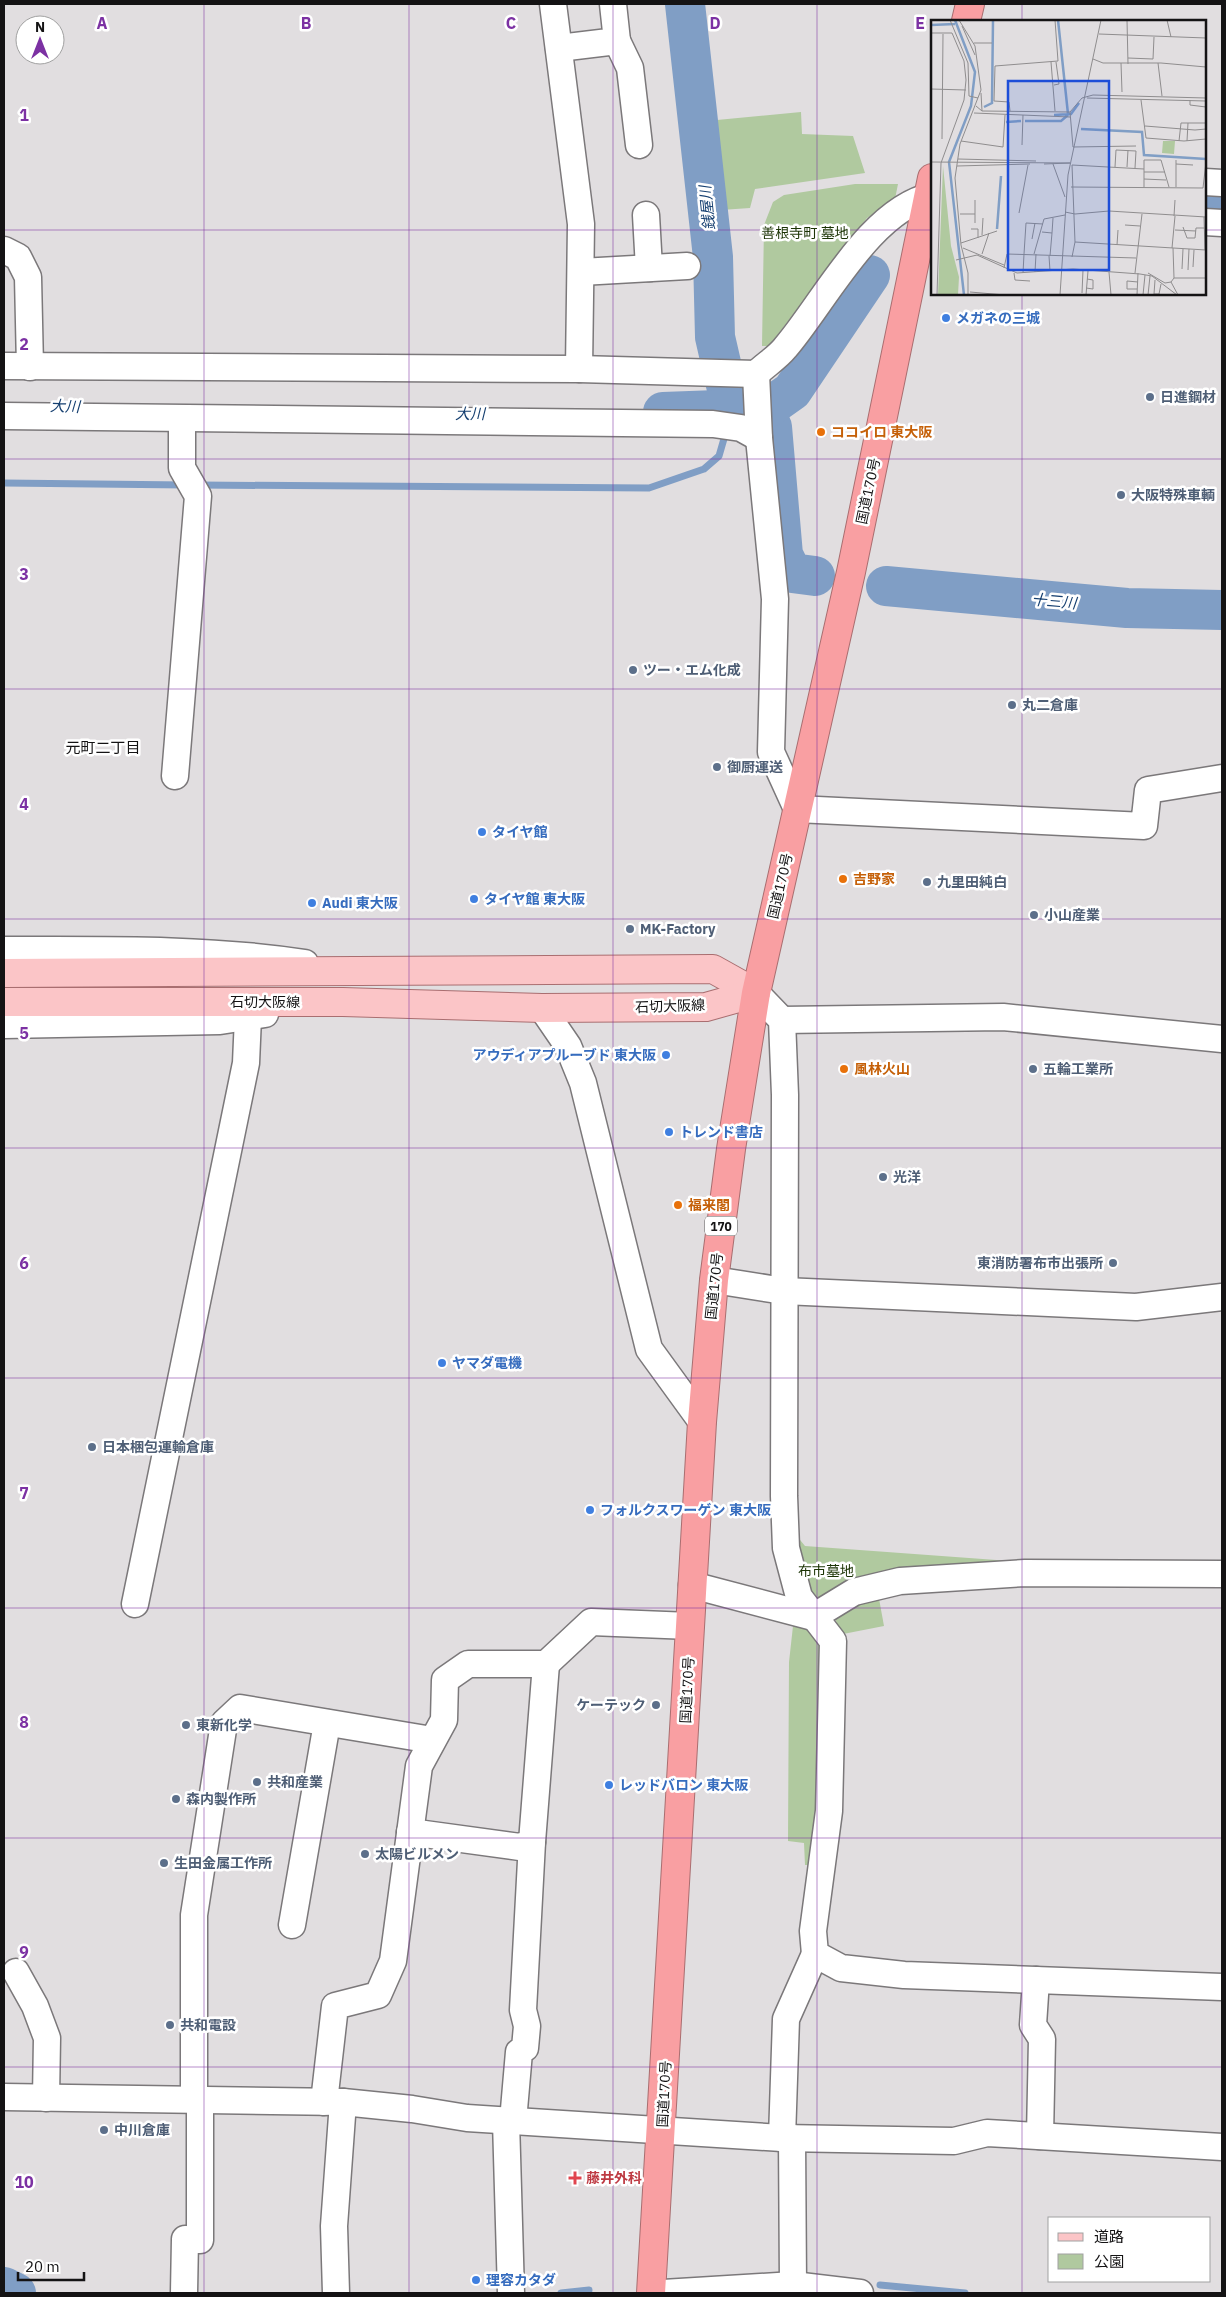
<svg xmlns="http://www.w3.org/2000/svg" width="1226" height="2297" font-family="'IBM Plex Sans','Noto Sans JP',sans-serif">
	<style>
		.green { fill: #b0c99f }
		.lines { fill: none; stroke-linecap: round; stroke-linejoin: round }
		.stream { stroke: #809ec5; stroke-width: 7 }
		.river { stroke: #809ec5; stroke-width: 40 }
		.minor-casing { stroke: #7b787a; stroke-width: 29 }
		.major-casing { stroke: #a96e70; stroke-width: 30 }
		.highway-casing { stroke: #a96e70; stroke-width: 30 }
		.minor { stroke: #fff; stroke-width: 26 }
		.major { stroke: #fbc5c7; stroke-width: 28 }
		.highway { stroke: #f99fa2; stroke-width: 28 }
		.grid { fill: none; stroke: #7c31a3; stroke-width: 1; stroke-opacity: 0.55 }
		.shop-dot { fill: #3f7fe0; stroke: #fff; stroke-width: 2 }
		.service-dot { fill: #5c6f8a; stroke: #fff; stroke-width: 2 }
		.food-dot { fill: #e8710a; stroke: #fff; stroke-width: 2 }
		.health-dot { fill: #e0444e; stroke: #fff; stroke-width: 2 }
		.labels { text-anchor: middle; dominant-baseline: central; stroke-width: 5; stroke-linejoin: round; paint-order: stroke }
		.shield { fill: #fff; stroke: #5a5a5a; stroke-width: 1 }
		.shield-label { font-size: 12px; font-weight: bold; fill: #141314 }
		.park-label { font-size: 14px; fill: #1b3304; stroke: #fff }
		.shop-label { font-size: 14px; font-weight: bold; fill: #366cbe; stroke: #fff; text-anchor: start }
		.service-label { font-size: 14px; font-weight: bold; fill: #4e5e75; stroke: #fff; text-anchor: start }
		.food-label { font-size: 14px; font-weight: bold; fill: #c56008; stroke: #fff; text-anchor: start }
		.street-label { font-size: 14px; fill: #141314; stroke: #fff }
		.health-label { font-size: 14px; font-weight: bold; fill: #be3a42; stroke: #fff; text-anchor: start }
		.water-label { font-size: 15px; font-style: italic; fill: #153f70; stroke: #fff }
		.neighbourhood-label { font-size: 15px; fill: #141314; stroke: #fff }
		.inset-river { fill: none; stroke: #809ec5; stroke-width: 2.5 }
		.inset-road { fill: none; stroke: #8f8d8e; stroke-width: 1 }
		.view { fill: #1d4ed8; fill-opacity: 0.15; stroke: #1d4ed8; stroke-width: 2.5 }
		.inset-edge { fill: none; stroke: #141314; stroke-width: 2.5 }
		.grid-label { font-size: 16px; text-anchor: middle; font-weight: bold; fill: #7c31a3; stroke: #fff; stroke-width: 5; stroke-linejoin: round; paint-order: stroke }
	</style>
	<rect width="100%" height="100%" fill="#e1dee0"/>
	<!-- green -->
	<g class="green">
		<path d="M801,112L802,134L853,136L865,173L755,189L750,208L721,210L717,120Z"/>
		<path d="M855,184H898L895,199L867,218L769,346H762L764,225L773,202L784,195Z"/>
		<path d="M796,1535L805,1546L1010,1561L812,1605Z"/>
		<path d="M878,1593L884,1626L838,1635L835,1613Z"/>
		<path d="M793,1626L813,1630L824,1641L813,1865H805L804,1843L788,1841L789,1662Z"/>
	</g>
	<g class="lines">
		<!-- stream -->
		<g class="stream">
			<path d="M4,483L186,485"/>
			<path d="M199,485L649,488L704,469L719,456L732,411"/>
			<path d="M880,2285L965,2293"/>
			<path d="M561,2293L589,2290"/>
		</g>
		<!-- river -->
		<g class="river">
			<path d="M685,4L713,257L715,337L732,411"/>
			<path d="M1205,199H1222"/>
			<path d="M749,409L772,427L783,555L792,573L815,576"/>
			<path d="M663,412L768,408L792,391L870,275"/>
			<path d="M886,586L1127,608L1222,610"/>
			<path d="M4,2287L16,2293"/>
		</g>
		<!-- minor casing -->
		<g class="minor-casing">
			<g id="minor">
				<path d="M553,4L581,224L579,369"/>
				<path d="M617,41L630,68L639,145"/>
				<path d="M559,48L617,41L613,4"/>
				<path d="M1205,182L1222,183"/>
				<path d="M646,215L649,268"/>
				<path d="M1205,222L1222,223"/>
				<path d="M4,250L18,257L28,277L30,367"/>
				<path d="M581,272L687,266"/>
				<path d="M4,366L579,369L756,374C765,365 777,358 785,348C824,303 870,209 932,196"/>
				<path d="M756,374L759,438L775,599L771,752L797,809L1144,826L1148,790L1222,778"/>
				<path d="M4,416L713,424L741,428L759,438"/>
				<path d="M175,776L198,496L182,468V419"/>
				<path d="M4,950C104,950 206,948 305,963"/>
				<path d="M756,993L782,1020L785,1095L784,1496L786,1548L799,1597L833,1641L829,1811L813,1931L815,1954L841,1968L904,1975L1222,1987"/>
				<path d="M542,1008L568,1046L583,1083L649,1349L702,1422"/>
				<path d="M782,1020L1003,1017L1222,1039"/>
				<path d="M4,1025L220,1021L265,1014"/>
				<path d="M714,1280L784,1291L1136,1307L1222,1297"/>
				<path d="M692,1585L813,1617L854,1592L900,1581L1025,1573L1222,1574"/>
				<path d="M135,1604L246,1063L248,1017"/>
				<path d="M410,1832L520,1847L532,1842L546,1664"/>
				<path d="M292,1925L327,1723"/>
				<path d="M16,1972L35,2006L47,2038L46,2098"/>
				<path d="M1036,1980L1033,2025L1042,2039L1040,2136"/>
				<path d="M4,2097L343,2102L412,2109L467,2118L782,2138L954,2141L987,2133L1222,2147"/>
				<path d="M194,2100V1915L224,1723L240,1708L432,1740"/>
				<path d="M324,2102L335,2006L378,1995L393,1961L419,1766L444,1720L445,1680L468,1664H546L591,1622L690,1626"/>
				<path d="M506,2121L511,2293"/>
				<path d="M513,2121L519,2052L525,2048L527,2026L523,2010L532,1842"/>
				<path d="M782,2138L786,2019L815,1954"/>
				<path d="M792,2138L793,2285"/>
				<path d="M184,2293L185,2239L200,2240V2100"/>
				<path d="M336,2293L334,2226L343,2102"/>
				<path d="M663,2293L793,2285L860,2293"/>
			</g>
		</g>
		<!-- major casing -->
		<g class="major-casing">
			<g id="major">
				<path d="M4,973L713,969L756,993"/>
				<path d="M4,1002H343L542,1008L706,1007L756,993"/>
			</g>
		</g>
		<!-- highway casing -->
		<g class="highway-casing">
			<g id="highway">
				<path d="M966,21L970,4"/>
				<path d="M651,2293L702,1422L714,1280L731,1149L756,993L851,572L932,178"/>
			</g>
		</g>
		<!-- minor -->
		<use href="#minor" class="minor"/>
		<!-- major -->
		<use href="#major" class="major"/>
		<!-- highway -->
		<use href="#highway" class="highway"/>
	</g>
	<!-- grid -->
	<path class="grid" d="M204,4V2293M409,4V2293M613,4V2293M817,4V2293M1022,4V21M4,230H932M1205,230H1222M1022,294V2293M4,459H1222M4,689H1222M4,919H1222M4,1148H1222M4,1378H1222M4,1608H1222M4,1838H1222M4,2067H1222"/>
	<!-- markers -->
	<g class="shop-dot">
		<circle cx="946" cy="318" r="5"/>
		<circle cx="482" cy="832" r="5"/>
		<circle cx="474" cy="899" r="5"/>
		<circle cx="312" cy="903" r="5"/>
		<circle cx="666" cy="1055" r="5"/>
		<circle cx="669" cy="1132" r="5"/>
		<circle cx="442" cy="1363" r="5"/>
		<circle cx="590" cy="1510" r="5"/>
		<circle cx="609" cy="1785" r="5"/>
		<circle cx="476" cy="2280" r="5"/>
	</g>
	<g class="service-dot">
		<circle cx="1150" cy="397" r="5"/>
		<circle cx="1121" cy="495" r="5"/>
		<circle cx="633" cy="670" r="5"/>
		<circle cx="1012" cy="705" r="5"/>
		<circle cx="717" cy="767" r="5"/>
		<circle cx="927" cy="882" r="5"/>
		<circle cx="1034" cy="915" r="5"/>
		<circle cx="630" cy="929" r="5"/>
		<circle cx="1033" cy="1069" r="5"/>
		<circle cx="883" cy="1177" r="5"/>
		<circle cx="1113" cy="1263" r="5"/>
		<circle cx="92" cy="1447" r="5"/>
		<circle cx="656" cy="1705" r="5"/>
		<circle cx="186" cy="1725" r="5"/>
		<circle cx="257" cy="1782" r="5"/>
		<circle cx="176" cy="1799" r="5"/>
		<circle cx="365" cy="1854" r="5"/>
		<circle cx="164" cy="1863" r="5"/>
		<circle cx="170" cy="2025" r="5"/>
		<circle cx="104" cy="2130" r="5"/>
	</g>
	<g class="food-dot">
		<circle cx="821" cy="432" r="5"/>
		<circle cx="843" cy="879" r="5"/>
		<circle cx="844" cy="1069" r="5"/>
		<circle cx="678" cy="1205" r="5"/>
	</g>
	<path class="health-dot" d="M572.5 2170.5h5v5h5v5h-5v5h-5v-5h-5v-5h5z"/>
	<g class="labels">
		<!-- shield labels -->
		<rect class="shield" x="705" y="1216.5" width="32" height="19" rx="4"/>
		<g class="shield-label">
			<text x="721" y="1226">170</text>
		</g>
		<!-- park labels -->
		<g class="park-label">
			<text x="805" y="233">善根寺町 墓地</text>
			<text x="826" y="1571">布市墓地</text>
		</g>
		<!-- shop labels -->
		<g class="shop-label">
			<text x="956" y="318">メガネの三城</text>
			<text x="492" y="832">タイヤ館</text>
			<text x="484" y="899">タイヤ館 東大阪</text>
			<text x="322" y="903">Audi 東大阪</text>
			<text x="656" y="1055" text-anchor="end">アウディアプルーブド 東大阪</text>
			<text x="679" y="1132">トレンド書店</text>
			<text x="452" y="1363">ヤマダ電機</text>
			<text x="600" y="1510">フォルクスワーゲン 東大阪</text>
			<text x="619" y="1785">レッドバロン 東大阪</text>
			<text x="486" y="2280">理容カタダ</text>
		</g>
		<!-- service labels -->
		<g class="service-label">
			<text x="1160" y="397">日進鋼材</text>
			<text x="1131" y="495">大阪特殊車輌</text>
			<text x="643" y="670">ツー・エム化成</text>
			<text x="1022" y="705">丸二倉庫</text>
			<text x="727" y="767">御厨運送</text>
			<text x="937" y="882">九里田純白</text>
			<text x="1044" y="915">小山産業</text>
			<text x="640" y="929">MK-Factory</text>
			<text x="1043" y="1069">五輪工業所</text>
			<text x="893" y="1177">光洋</text>
			<text x="1103" y="1263" text-anchor="end">東消防署布市出張所</text>
			<text x="102" y="1447">日本梱包運輸倉庫</text>
			<text x="646" y="1705" text-anchor="end">ケーテック</text>
			<text x="196" y="1725">東新化学</text>
			<text x="267" y="1782">共和産業</text>
			<text x="186" y="1799">森内製作所</text>
			<text x="375" y="1854">太陽ビルメン</text>
			<text x="174" y="1863">生田金属工作所</text>
			<text x="180" y="2025">共和電設</text>
			<text x="114" y="2130">中川倉庫</text>
		</g>
		<!-- food labels -->
		<g class="food-label">
			<text x="831" y="432">ココイロ 東大阪</text>
			<text x="853" y="879">吉野家</text>
			<text x="854" y="1069">風林火山</text>
			<text x="688" y="1205">福来閣</text>
		</g>
		<!-- street labels -->
		<g class="street-label">
			<text transform="translate(868 491) rotate(-78)">国道170号</text>
			<text transform="translate(780 886) rotate(-77)">国道170号</text>
			<text x="265" y="1002">石切大阪線</text>
			<text transform="translate(670 1006) rotate(-2)">石切大阪線</text>
			<text transform="translate(714 1286) rotate(-84)">国道170号</text>
			<text transform="translate(687 1690) rotate(-87)">国道170号</text>
			<text transform="translate(664 2094) rotate(-87)">国道170号</text>
		</g>
		<!-- health labels -->
		<g class="health-label">
			<text x="586" y="2178">藤井外科</text>
		</g>
		<!-- water labels -->
		<g class="water-label">
			<text transform="translate(707 208) rotate(-96)">銭屋川</text>
			<text transform="translate(65 406) rotate(2)">大川</text>
			<text x="470" y="413">大川</text>
			<text transform="translate(1054 601) rotate(5)">十三川</text>
		</g>
		<!-- neighbourhood labels -->
		<g class="neighbourhood-label">
			<text x="103" y="747">元町二丁目</text>
		</g>
	</g>
	<!-- overview -->
	<g transform="translate(931 20)">
		<rect width="275" height="275" fill="#e1dee0"/>
		<path d="M232,121H244L243,134L231,133ZM12,146L20,226L28,257L27,275H7Z" fill="#b0c99f"/>
		<path class="inset-river" d="M24,0L44,52L40,86L18,142L33,275M127,0L137,94M0,5L24,4M53,87L61,83L62,0M123,95L140,94L148,83M94,101H130L137,95M75,102L90,101M150,109L211,112L213,135L275,139M66,209L70,156"/>
		<path class="inset-road" d="M19,0L37,43L38,76L47,78M28,0L44,26L50,70L29,124L24,158L30,225L37,253V275M196,0L197,44M236,0L240,17M31,6L44,35M0,13H21L33,41L35,60L33,80L10,143L6,275M168,14L275,18M43,23H61M197,38L222,39L223,17M162,39L172,43H230L275,47M120,42L124,91M190,43L191,72M227,43L231,76M123,65L128,64L125,42M0,69L35,70M50,73L51,91M156,78L275,81M210,80L215,118L253,121L275,119M259,80V85L275,87M45,86L51,91L139,92L151,78L162,75L275,78M79,91L78,82L63,81L64,46L127,41L124,0M139,92L142,127L205,126M43,93L139,97M214,106L264,110L275,109V106M11,119L12,14M30,121L72,127L74,95M248,121L250,103H275M256,121L257,103M91,125L92,95M27,139L105,141M245,140V167M0,142L139,143M113,144L139,143M122,144L134,177M245,144L262,145M141,145L144,222L275,230M141,145L213,149M26,146L99,144M184,147L185,130L205,131L204,148M196,147L197,130M213,152H234M213,159L235,160M140,167L272,168L275,142M213,167V140H230L238,167M134,192L144,194L178,191L275,197M88,193L97,145M29,194H44M243,196L244,180M273,197L274,230M44,203V180M194,205L209,206M252,207L256,218H264L265,208H273M40,209H47V218M244,210L265,211M111,212L121,213L122,198M51,215L52,198M101,219L104,203M30,223L66,211M186,225L187,210M32,228L73,245M241,228L244,196M242,228L243,258L240,262L247,275M51,234L58,213M93,234L95,203L112,204M103,234L113,199L134,195M118,236L119,251M119,236L121,213M141,237L144,222M25,240L46,235L86,253L142,249L209,254L221,256L246,275M262,247L263,230M73,248L76,234L205,238M251,249L252,229M257,250L258,229M104,252L105,234M178,252L180,275M83,253L84,260L99,261M92,253L93,234M204,253L211,194M217,253L234,263L240,262M243,258H275M224,260L223,274H228L230,264M155,268L162,269V260L156,259M206,269H196V261L207,262M39,272L74,275M151,273L152,250M129,275L137,155L170,0M155,275L157,251M206,275L207,253M212,275L214,255M217,275L219,256"/>
		<path class="view" d="M77,61H178V250H77Z"/>
		<rect width="275" height="275" class="inset-edge"/>
	</g>
	<g class="grid-label">
		<text x="102" y="29">A</text>
		<text x="306" y="29">B</text>
		<text x="511" y="29">C</text>
		<text x="715" y="29">D</text>
		<text x="920" y="29">E</text>
		<text x="24" y="121">1</text>
		<text x="24" y="350">2</text>
		<text x="24" y="580">3</text>
		<text x="24" y="810">4</text>
		<text x="24" y="1039">5</text>
		<text x="24" y="1269">6</text>
		<text x="24" y="1499">7</text>
		<text x="24" y="1728">8</text>
		<text x="24" y="1958">9</text>
		<text x="24" y="2188">10</text>
	</g>
	<!-- border -->
	<rect width="1226" height="2297" fill="none" stroke="#141314" stroke-width="10"/>
	<!-- legend -->
	<rect x="1048" y="2217" width="162" height="65" fill="#ffffff" stroke="#a1a1a1"/>
	<rect x="1058" y="2233" width="25" height="8" fill="#fbc5c7" stroke="#a1a1a1"/>
	<text x="1094" y="2242" font-size="15" fill="#141314">道路</text>
	<rect x="1058" y="2254" width="25" height="15" fill="#b0c99f" stroke="#a1a1a1"/>
	<text x="1094" y="2267" font-size="15" fill="#141314">公園</text>
	<!-- north arrow -->
	<g transform="translate(40 40)"><circle r="24" fill="#ffffff" stroke="#a1a1a1"/>
	<path d="M0-4L9 19L0 12L-9 19Z" fill="#7c31a3"/>
	<text y="-8" font-size="14" font-weight="bold" text-anchor="middle" fill="#141314">N</text>
	</g>
	<!-- scale -->
	<path d="M18 2272v8h66v-8" fill="none" stroke="#141314" stroke-width="2.5"/>
	<text x="25" y="2272" font-size="15" fill="#141314" stroke="#ffffff" stroke-width="4" paint-order="stroke">20 m</text>
</svg>
